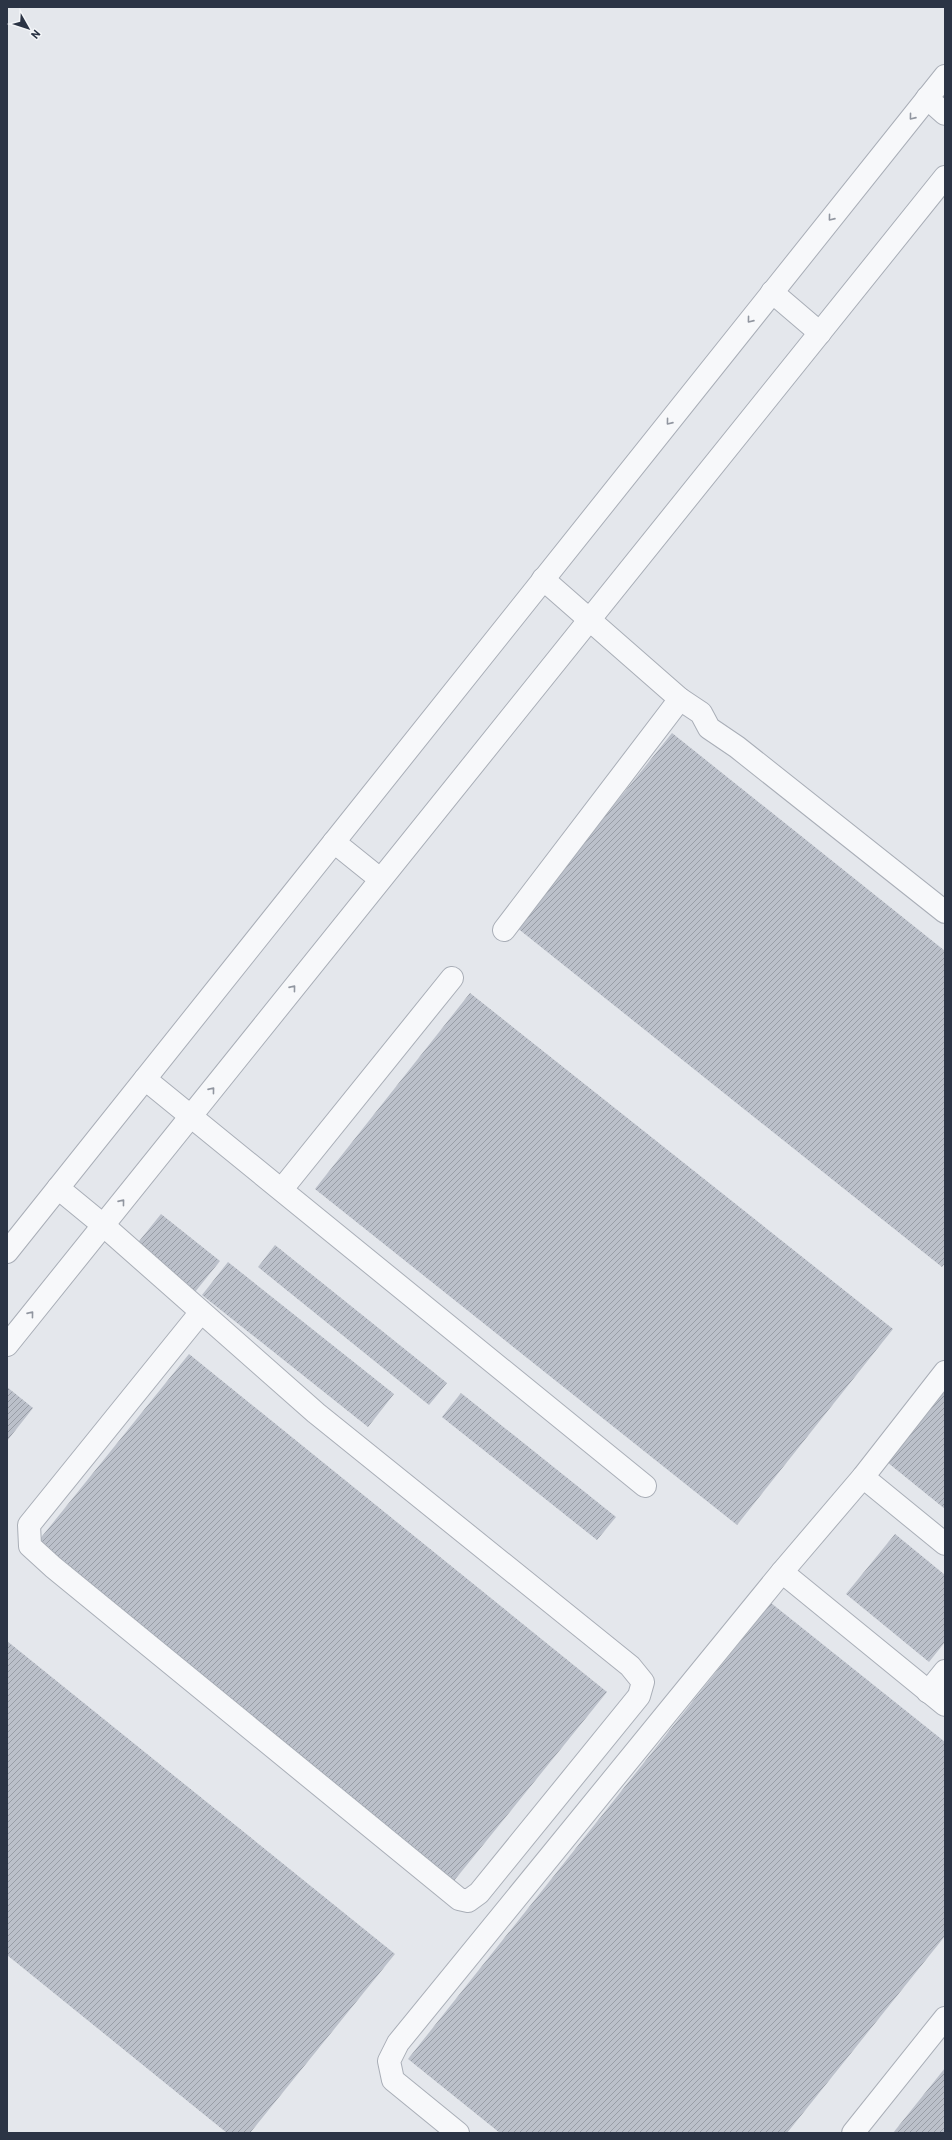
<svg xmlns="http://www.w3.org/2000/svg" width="952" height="2140" font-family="Barlow,sans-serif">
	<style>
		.building { fill: url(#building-hatch) }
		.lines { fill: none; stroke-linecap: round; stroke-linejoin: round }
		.minor-casing { stroke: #a9aeb7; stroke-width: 24 }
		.minor { stroke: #f7f8fa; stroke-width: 22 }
		.oneway { stroke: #9196a0 }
	</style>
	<defs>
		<pattern id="building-hatch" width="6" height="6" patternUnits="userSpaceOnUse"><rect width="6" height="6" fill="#bbc0ca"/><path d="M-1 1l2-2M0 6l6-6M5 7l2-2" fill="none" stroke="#989da6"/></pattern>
	</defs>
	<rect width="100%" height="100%" fill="#e4e7ec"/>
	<!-- building -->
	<g class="building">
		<path d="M672,733L945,951V1263L942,1267L516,927Z"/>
		<path d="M470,993L893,1329L737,1525L315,1189Z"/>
		<path d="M161,1214L220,1261L195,1292L136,1245Z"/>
		<path d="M275,1245L447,1383L429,1405L258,1267Z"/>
		<path d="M228,1262L394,1394L368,1427L202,1295Z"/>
		<path d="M189,1354L607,1692L453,1882L35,1545Z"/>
		<path d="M7,1387L33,1408L7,1441Z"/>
		<path d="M945,1389V1509L887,1462Z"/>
		<path d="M461,1393L616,1517L597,1540L442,1417Z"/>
		<path d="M895,1534L945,1575V1642L929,1662L846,1594Z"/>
		<path d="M771,1603L945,1742V1936L787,2133H500L408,2059Z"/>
		<path d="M7,1641L395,1954L250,2133H227L7,1955Z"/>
		<path d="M945,2068V2133H893Z"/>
	</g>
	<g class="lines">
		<!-- minor casing -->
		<g class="minor-casing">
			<g id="minor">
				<path d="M927,98L945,114"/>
				<path d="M772,292L820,333"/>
				<path d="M543,579L680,699L701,713L709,728L737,747L945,912"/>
				<path d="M334,842L380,879"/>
				<path d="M504,930L680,699"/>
				<path d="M145,1079L645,1486"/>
				<path d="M58,1188L103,1225L316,1413L630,1666L643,1682L639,1696L479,1893L468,1901L459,1899L53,1567L30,1546L29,1525L201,1312"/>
				<path d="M282,1189L452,978"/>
				<path d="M7,1252L945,76"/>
				<path d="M7,1345L945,177"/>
				<path d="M863,1477L945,1544"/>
				<path d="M782,1572L945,1705"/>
				<path d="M928,1692L945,1671"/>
				<path d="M458,2133L393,2080L389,2061L398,2043L782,1572L863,1477L945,1372"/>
				<path d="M853,2133L945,2018"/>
			</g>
		</g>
		<!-- minor -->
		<use href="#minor" class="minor"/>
	</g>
	<!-- one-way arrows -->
	<defs><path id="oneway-chevron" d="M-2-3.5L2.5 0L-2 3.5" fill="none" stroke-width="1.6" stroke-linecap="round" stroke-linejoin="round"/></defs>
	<g class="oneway">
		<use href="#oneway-chevron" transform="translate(912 117) rotate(129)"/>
		<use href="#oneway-chevron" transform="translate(831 218) rotate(129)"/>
		<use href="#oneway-chevron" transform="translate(750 320) rotate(129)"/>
		<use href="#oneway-chevron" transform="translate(669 422) rotate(129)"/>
		<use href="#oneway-chevron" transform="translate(293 988) rotate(-51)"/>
		<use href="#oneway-chevron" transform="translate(212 1090) rotate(-51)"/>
		<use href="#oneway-chevron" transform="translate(122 1202) rotate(-51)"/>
		<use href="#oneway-chevron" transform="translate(31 1314) rotate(-51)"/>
	</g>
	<!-- border -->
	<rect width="952" height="2140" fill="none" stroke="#2b3445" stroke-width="16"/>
	<!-- north arrow -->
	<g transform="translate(28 28) rotate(129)" stroke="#f4f6f9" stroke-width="3" paint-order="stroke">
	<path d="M0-3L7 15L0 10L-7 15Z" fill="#2b3445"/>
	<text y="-6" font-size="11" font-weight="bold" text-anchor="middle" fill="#2b3445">N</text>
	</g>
</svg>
